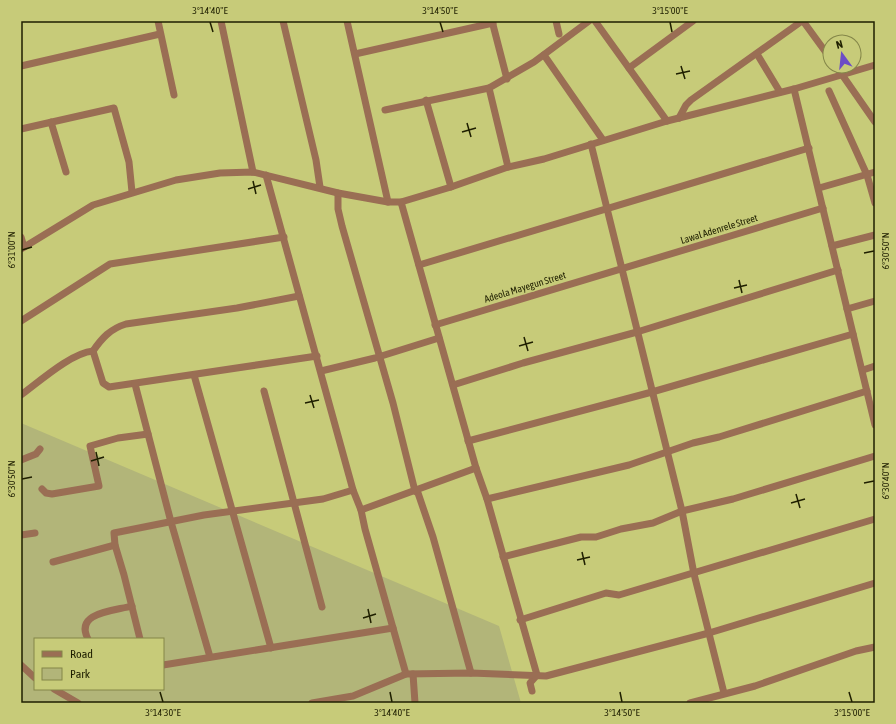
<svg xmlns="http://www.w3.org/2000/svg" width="896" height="724" font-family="'Asap Condensed',sans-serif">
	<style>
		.green { fill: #b2b579; fill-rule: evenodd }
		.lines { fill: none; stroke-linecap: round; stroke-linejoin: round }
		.minor { stroke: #9a6e54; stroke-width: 7 }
		.ticks { fill: none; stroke: #1f1f00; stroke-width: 1.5 }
		.labels { text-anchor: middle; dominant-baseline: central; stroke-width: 3; stroke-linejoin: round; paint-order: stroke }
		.street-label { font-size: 10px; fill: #1f1f00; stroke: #c7cb79 }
		.neatline { fill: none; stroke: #1f1f00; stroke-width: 1.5 }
		.ticks-label { font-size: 10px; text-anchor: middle; fill: #1f1f00 }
	</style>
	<rect width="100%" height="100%" fill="#c7cb79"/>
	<!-- green -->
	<path class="green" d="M21,423L499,626L521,703H21ZM35,639H163V689H35Z"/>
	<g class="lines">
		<!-- minor -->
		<g class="minor">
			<path d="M158,21L174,95"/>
			<path d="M221,21L253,172"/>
			<path d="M283,21L316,160L320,187"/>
			<path d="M347,21L388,202"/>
			<path d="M492,21L507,79"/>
			<path d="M556,21L559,34"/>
			<path d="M595,21L667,121"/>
			<path d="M803,21L830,58"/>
			<path d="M355,54L493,23"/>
			<path d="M757,54L780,92"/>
			<path d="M544,55L603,140"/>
			<path d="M21,66L160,34"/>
			<path d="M836,66L875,122"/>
			<path d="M629,68L693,21"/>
			<path d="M489,88L508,167"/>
			<path d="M794,89L875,425"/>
			<path d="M829,91L867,175L875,203"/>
			<path d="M426,100L451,187"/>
			<path d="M385,110L489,88L534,62L589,21"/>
			<path d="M679,118L686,105L691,100L802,21"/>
			<path d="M51,122L66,172"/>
			<path d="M21,129L114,108L129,162L132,192"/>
			<path d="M591,144L682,511L694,574L724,693"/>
			<path d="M266,175L353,490L361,510L365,529L406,674"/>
			<path d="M819,188L875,172"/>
			<path d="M338,193V209L342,226L393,403L415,491L418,493L433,537L471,673"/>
			<path d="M401,202L476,468L487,499L537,675"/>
			<path d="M21,237L24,247"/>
			<path d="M832,246L875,235"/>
			<path d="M21,249L93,205L176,180L220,173L253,172L338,193L388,202H401L451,187L508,167L544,159L667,121L794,89L875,65"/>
			<path d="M419,265L809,148"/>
			<path d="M299,296L237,308L126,324C110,329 102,338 93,351L103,383L109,387L317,356"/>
			<path d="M847,309L875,301"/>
			<path d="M21,321L110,264L284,237"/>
			<path d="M435,325L823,208"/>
			<path d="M863,370L875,366"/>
			<path d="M321,371L375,358L439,338"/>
			<path d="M194,375L271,648"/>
			<path d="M135,384L171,522L210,657"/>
			<path d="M453,385L523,363L637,332L838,270"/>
			<path d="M264,391L322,607"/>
			<path d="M21,395C40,381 71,353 93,351"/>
			<path d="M468,441L652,392L853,334"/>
			<path d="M21,460L36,454L40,449"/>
			<path d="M42,489L46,493L52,494L99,486L90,446L118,438L148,434"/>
			<path d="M487,499L629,465L693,443L719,437L867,391"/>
			<path d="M361,510L476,468"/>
			<path d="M21,535L35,533"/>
			<path d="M503,557L581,537H596L621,529L653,523L682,511L733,499L875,456"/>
			<path d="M53,562L115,545"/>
			<path d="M520,620L606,593L619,595L875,519"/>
			<path d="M88,639C74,612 114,611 132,606"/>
			<path d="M140,639L124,575L115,545L114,533L204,515L323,499L353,490"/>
			<path d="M21,665L35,678"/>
			<path d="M163,665L393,628"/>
			<path d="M413,674L415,703"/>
			<path d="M54,689L78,703"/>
			<path d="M532,691L530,683L537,675"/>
			<path d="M312,703L353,696L406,674L471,673L546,676L709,633L875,583"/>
			<path d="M690,703L755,686L856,651L875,647"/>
		</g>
	</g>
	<!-- ticks -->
	<path class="ticks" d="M210,22L213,32M440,22L443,32M670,22L672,32M681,66L685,79M676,74L690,71M467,123L471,137M462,132L476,128M253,181L256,194M248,189L261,185M22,250L32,247M864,253L874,251M739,280L742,293M734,288L747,285M524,337L528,351M519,346L533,342M310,395L314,408M305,403L319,400M96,452L99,466M91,461L104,457M22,479L32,477M864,483L874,481M796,494L800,508M791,503L805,499M582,552L585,565M577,560L590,557M368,609L371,623M363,618L376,614M160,692L163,702M390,692L392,702M620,692L622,702M849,692L852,702"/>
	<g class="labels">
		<!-- street labels -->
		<g class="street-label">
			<text transform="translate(719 229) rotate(-17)">Lawal Adenrele Street</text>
			<text transform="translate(525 287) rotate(-17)">Adeola Mayegun Street</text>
		</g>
	</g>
	<!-- border -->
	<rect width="896" height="724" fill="none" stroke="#c7cb79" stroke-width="44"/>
	<!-- legend -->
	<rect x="34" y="638" width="130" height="52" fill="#c7cb79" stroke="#848649"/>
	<rect x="42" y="651" width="20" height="6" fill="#9a6e54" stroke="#848649"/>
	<text x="70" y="658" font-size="12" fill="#1f1f00">Road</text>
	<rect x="42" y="668" width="20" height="12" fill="#b2b579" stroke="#848649"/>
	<text x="70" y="678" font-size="12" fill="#1f1f00">Park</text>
	<!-- north arrow -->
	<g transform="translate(842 54) rotate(345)"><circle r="19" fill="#c7cb79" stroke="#848649"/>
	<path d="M0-3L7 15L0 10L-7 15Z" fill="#6c4dc6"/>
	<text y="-6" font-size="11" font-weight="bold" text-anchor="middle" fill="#1f1f00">N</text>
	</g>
	<rect x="22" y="22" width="852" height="680" class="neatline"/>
	<g class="ticks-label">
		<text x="210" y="14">3°14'40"E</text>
		<text x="440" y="14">3°14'50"E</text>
		<text x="670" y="14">3°15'00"E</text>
		<text transform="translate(11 250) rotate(-90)" y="4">6°31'00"N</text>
		<text transform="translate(885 251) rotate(-90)" y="4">6°30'50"N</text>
		<text transform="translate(11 479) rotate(-90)" y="4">6°30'50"N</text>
		<text transform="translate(885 481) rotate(-90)" y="4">6°30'40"N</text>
		<text x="163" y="716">3°14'30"E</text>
		<text x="392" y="716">3°14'40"E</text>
		<text x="622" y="716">3°14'50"E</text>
		<text x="852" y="716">3°15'00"E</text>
	</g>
</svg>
